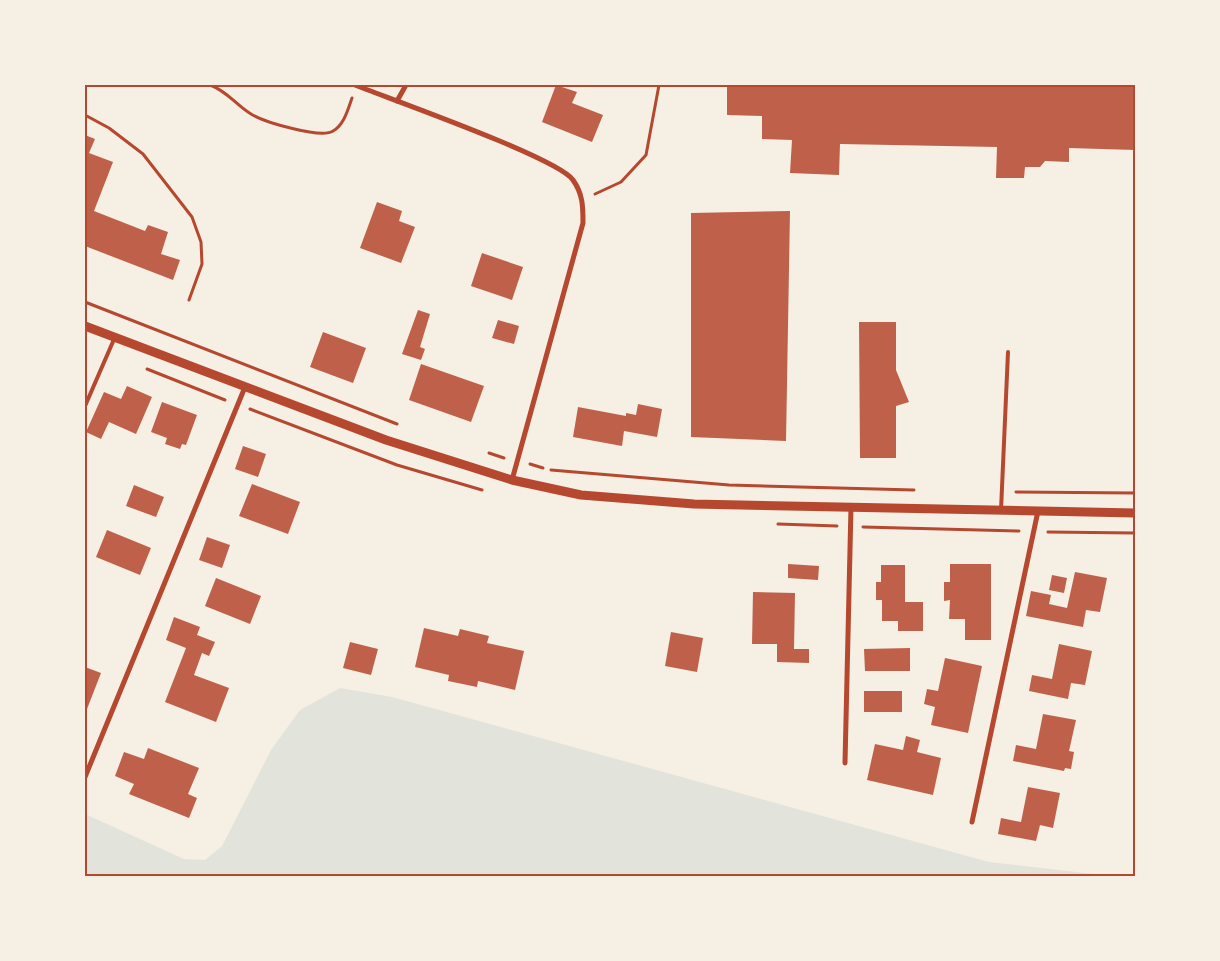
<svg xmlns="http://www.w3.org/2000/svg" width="1220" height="961" font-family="'Open Sans',sans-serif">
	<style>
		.green { fill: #e2e4dc }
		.building { fill: #bf614a }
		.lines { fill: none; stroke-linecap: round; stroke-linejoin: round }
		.path { stroke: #b5482f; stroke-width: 3 }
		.service { stroke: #b5482f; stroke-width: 4 }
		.minor { stroke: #b5482f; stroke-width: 5 }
		.tertiary { stroke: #b5482f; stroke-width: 9 }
		.neatline { fill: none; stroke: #b5482f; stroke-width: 2 }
	</style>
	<rect width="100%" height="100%" fill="#f6efe4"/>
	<!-- green -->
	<path class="green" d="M340,688L392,697L989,862L1111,876H85V814L184,859L205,860L222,846L271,750L300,710Z"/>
	<!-- building -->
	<g class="building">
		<path d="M556,85L577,92L572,103L603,115L592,142L542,122Z"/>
		<path d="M727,85H1135V150L1069,148V162L1045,161L1040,167H1025L1024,178H996L997,147L840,144L839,175L790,173L792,140L762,139V116L727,115Z"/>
		<path d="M85,135L95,139L89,153L113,162L94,211L145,231L148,225L168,232L161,254L180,260L173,280L85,246Z"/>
		<path d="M377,202L402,211L399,221L415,227L401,263L360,248Z"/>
		<path d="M790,211L786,441L691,437V213Z"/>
		<path d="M482,253L523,267L512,300L471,286Z"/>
		<path d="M418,310L430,314L420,347L425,349L421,360L402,354Z"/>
		<path d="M498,320L519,326L514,344L492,338Z"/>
		<path d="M859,322H896V370L909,402L896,406V458H860Z"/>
		<path d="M323,332L366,348L353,383L310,367Z"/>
		<path d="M421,364L484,386L471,422L409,400Z"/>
		<path d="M127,386L152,397L136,434L109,422L101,439L86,432L104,392L121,399Z"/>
		<path d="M162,402L197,415L186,445L182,444L180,449L165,444L167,438L151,432Z"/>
		<path d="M638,404L662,409L657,437L624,431L622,446L573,437L578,407L626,416V413L636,415Z"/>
		<path d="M243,446L266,454L258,477L235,469Z"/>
		<path d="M252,484L300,502L288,534L239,516Z"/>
		<path d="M134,485L164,497L156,517L126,506Z"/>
		<path d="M107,530L151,548L140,575L96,557Z"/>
		<path d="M207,537L230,545L222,568L199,560Z"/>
		<path d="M788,564L819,566L818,580L788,578Z"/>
		<path d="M950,564H991V640H965V619H949L950,600L944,601V582H950Z"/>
		<path d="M881,565H905V602H923V631H898V621H882V600H876V582H881Z"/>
		<path d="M1075,572L1107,578L1100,612L1086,610L1083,627L1026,616L1031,591L1051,595L1049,604L1067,608Z"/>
		<path d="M1052,575L1067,578L1064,593L1049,590Z"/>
		<path d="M216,578L261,596L250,624L205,606Z"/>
		<path d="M753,592L795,593L794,649H809V663L777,662V644H752Z"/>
		<path d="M174,617L200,627L197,635L215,642L209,656L202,653L194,675L229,688L216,722L165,702L186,648L166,640Z"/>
		<path d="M424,628L458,636L460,629L489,636L487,643L524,651L515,690L478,681L477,687L448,681L449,675L415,667Z"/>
		<path d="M671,632L703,638L697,672L665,666Z"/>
		<path d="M350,642L378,649L371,675L343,668Z"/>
		<path d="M1059,644L1092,651L1085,685L1071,683L1068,699L1029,691L1032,675L1052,679Z"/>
		<path d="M910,648V671H865L864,649Z"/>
		<path d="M945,658L982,666L968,733L931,725L935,707L924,704L927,689L938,691Z"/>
		<path d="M85,667L101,673L87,709L85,708Z"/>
		<rect x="864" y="691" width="38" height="21"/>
		<path d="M1043,714L1076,720L1069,751L1074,752L1071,769L1065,768L1064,771L1013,761L1016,745L1036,749Z"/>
		<path d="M906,736L920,740L917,752L941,758L933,795L867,780L875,744L903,750Z"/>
		<path d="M148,748L199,768L188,794L197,798L189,818L129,794L134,784L115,776L124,752L144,759Z"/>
		<path d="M1028,787L1060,793L1053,828L1040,825L1036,841L998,834L1001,818L1021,822Z"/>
	</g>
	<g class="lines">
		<!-- path -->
		<g class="path">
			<path d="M210,85C227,91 236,105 251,114C264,122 321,139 333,131C344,125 348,109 352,98"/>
			<path d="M85,115L109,128L143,154L192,217L201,242L202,264L189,300"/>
			<path d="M595,194L621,182L646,155L659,85"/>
			<path d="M85,302L397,424"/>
			<path d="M147,369L225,400"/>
			<path d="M250,409L397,465L482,490"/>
			<path d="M489,453L504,458"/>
			<path d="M530,464L543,468"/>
			<path d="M551,470L729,485L914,490"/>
			<path d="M1016,492L1135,493"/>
			<path d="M778,524L837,526"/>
			<path d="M863,527L1019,531"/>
			<path d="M1048,532L1135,533"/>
		</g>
		<!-- service -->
		<g class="service">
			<path d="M85,406L115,337"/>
			<path d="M1001,510L1008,352"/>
		</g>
		<!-- minor -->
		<g class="minor">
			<path d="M355,85C390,99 558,158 573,180C583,194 583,207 583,223L512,480"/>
			<path d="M397,101L406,85"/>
			<path d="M845,763L851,507"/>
			<path d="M85,777L245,387"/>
			<path d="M972,822L1038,511"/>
		</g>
		<!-- tertiary -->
		<path class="tertiary" d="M85,326L386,440L512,480L581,495L694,504L1135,513"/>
	</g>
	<!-- border -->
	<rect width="1220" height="961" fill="none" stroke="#f6efe4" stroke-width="172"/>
	<rect x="86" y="86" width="1048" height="789" class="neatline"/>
</svg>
